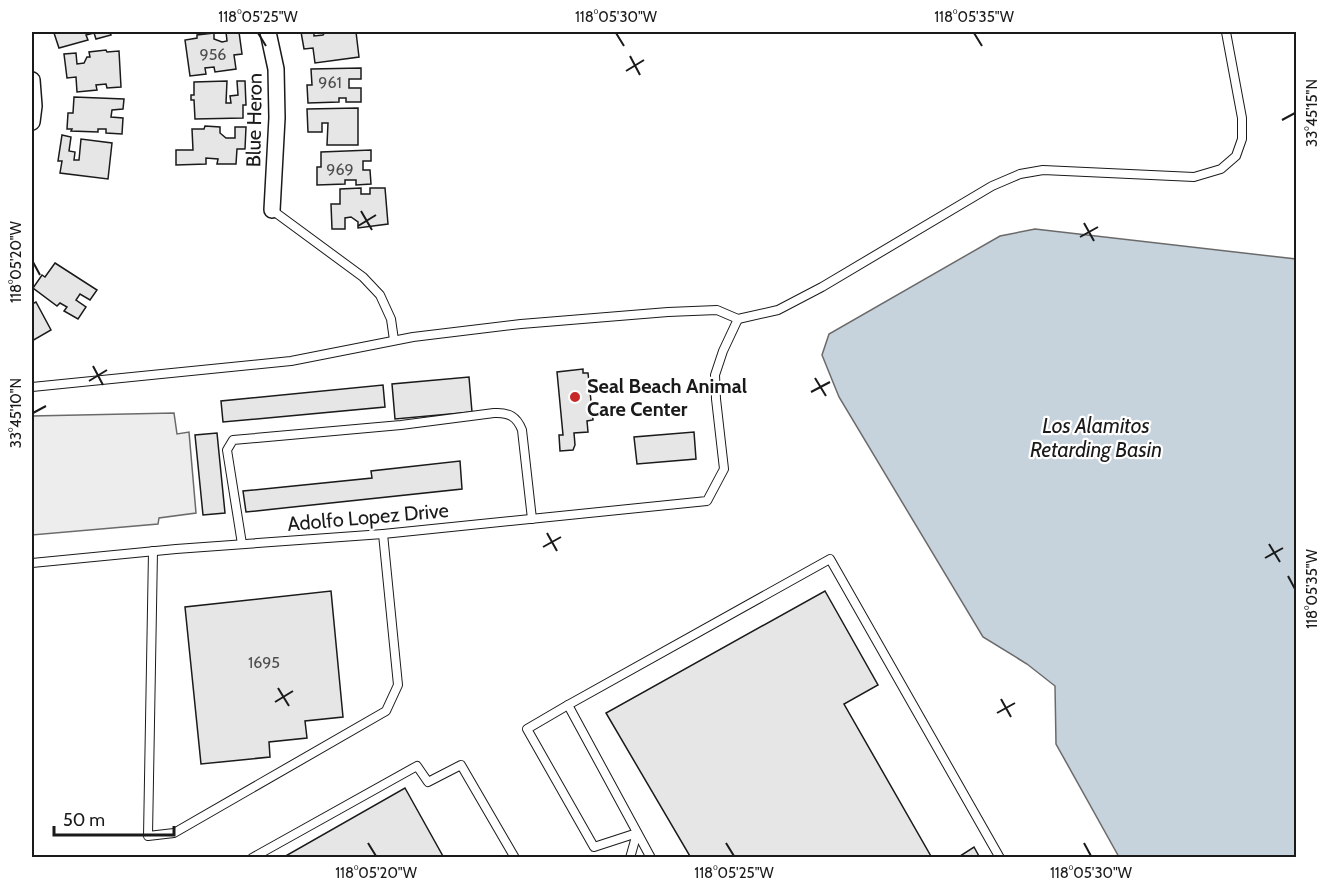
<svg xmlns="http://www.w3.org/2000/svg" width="1328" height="889" font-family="Cabin,sans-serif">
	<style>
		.parking { fill: #ededed; stroke: #6a6a6a; stroke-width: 1.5 }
		.water { fill: #c6d2dc; stroke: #6a6a6a; stroke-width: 1.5 }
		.building { fill: #e6e6e6; stroke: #1a1a1a; stroke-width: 1.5 }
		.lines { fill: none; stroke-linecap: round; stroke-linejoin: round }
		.lane-casing { stroke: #1a1a1a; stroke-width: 10 }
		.street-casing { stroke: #1a1a1a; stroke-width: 18 }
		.lane { stroke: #fff; stroke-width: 8 }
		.street { stroke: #fff; stroke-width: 15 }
		.ticks { fill: none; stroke: #1a1a1a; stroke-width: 2 }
		.poi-dot { fill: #c62828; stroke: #fff; stroke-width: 2 }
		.labels { text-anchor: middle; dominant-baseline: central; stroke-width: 4.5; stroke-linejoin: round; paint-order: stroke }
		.number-label { font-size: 16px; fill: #4d4d4d }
		.street-label { font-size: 20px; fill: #1a1a1a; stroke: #fff }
		.poi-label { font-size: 20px; font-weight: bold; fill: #1a1a1a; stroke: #fff; text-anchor: start }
		.water-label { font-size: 21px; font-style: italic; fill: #1a1a1a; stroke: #fff }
		.neatline { fill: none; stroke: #1a1a1a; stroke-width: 2 }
		.ticks-label { font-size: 15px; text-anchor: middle; fill: #1a1a1a }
	</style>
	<rect width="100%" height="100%" fill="#fff"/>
	<!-- parking -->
	<path class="parking" d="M174,413L177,434L189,432L196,513L159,518L158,524L32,535V416Z"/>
	<!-- water -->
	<path class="water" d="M1035,229L1296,259V857H1119L1056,744L1055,686L1027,664L983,637L839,397L822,355L829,334L1000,236Z"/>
	<!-- building -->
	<g class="building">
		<path d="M58,32H110L111,35L96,39L94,33L86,35L88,40L59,48L54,33Z"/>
		<path d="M226,32H239L242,54L234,55L236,69L215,72L214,67L205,68L206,74L190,76L185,40L197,38V35L214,33V39L222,42L227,41Z"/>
		<path d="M301,32H314V36L323,35L325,32H356L359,57L315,63L313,48L304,49Z"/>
		<path d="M106,50L107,52L119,51L121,87L107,88L106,84L96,85L97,90L77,92L76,77L67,78L64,54L76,53L77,64L84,63L87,57H90L89,52Z"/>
		<path d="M361,68V79H349V88H361V102H346V98H339V102L308,103L307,85H312L311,69Z"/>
		<path d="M227,81L226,103H231L230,96L238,95L237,81H245L246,105H243V118L195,119L194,100H191V95H194V82Z"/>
		<path d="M74,97L124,99L123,109L112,110L111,117L123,118L122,134L106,133V129H98V132L71,131L72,129H67L68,113H73Z"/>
		<path d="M358,108V145H327L328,123H322V132H308L307,109Z"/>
		<path d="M205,126L220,127V133L226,138H235V127H246L245,149H237L236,164H217L218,159L206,158V164L176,165V150H193L192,129H204Z"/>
		<path d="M62,135L71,137L69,151L75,152L74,160H79L81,139L112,143L108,179L60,173L62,161H58Z"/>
		<path d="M371,150V161H363V170H370L371,184L356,185V180H345V184L317,185V167H321V152Z"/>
		<path d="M361,188V194H370V188H385L388,224L358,228V222L351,217L345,218V229H332L331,204H340V189Z"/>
		<path d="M55,263L97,290L90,300L80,294L76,300L86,307L78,319L64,311L67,307L60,303L57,306L33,288L42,275L45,277Z"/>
		<path d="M36,302L51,330L32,341V304Z"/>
		<path d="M583,369V373H588L593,420L587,421L588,432L574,433L575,445L573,450L560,451L559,435H563L557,372Z"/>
		<path d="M469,377L472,412L395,419L392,384Z"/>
		<path d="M383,385L385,407L223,422L221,401Z"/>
		<path d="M694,432L696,459L637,464L634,437Z"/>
		<path d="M217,433L225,513L203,515L195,435Z"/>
		<path d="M460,461L462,489L246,512L243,491L372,478L371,471Z"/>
		<path d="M331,591L343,717L305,721L307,738L269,742L270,757L201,764L185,607Z"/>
		<path d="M825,591L878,685L844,704L932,858H691L606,713Z"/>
		<path d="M405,788L444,858H282Z"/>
		<path d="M974,847L980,858H957Z"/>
	</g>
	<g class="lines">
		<!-- lane casing -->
		<g class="lane-casing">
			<g id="lane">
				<path d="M272,210L363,277L380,295L391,319L394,340"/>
				<path d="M32,387L291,361L413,337L521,324L668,312L717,310L738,319L778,310L822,287L992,186L1020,174L1043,170L1194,177L1221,169L1236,156L1242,139V118L1226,32"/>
				<path d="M242,544L227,450L233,440L401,425L494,413C509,412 517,417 522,430L532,519"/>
				<path d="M153,551L148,836L174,833L386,711L398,685L383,534"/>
				<path d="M32,563L176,549L383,534L707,501L724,469L716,399L715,375L723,351L738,319"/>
				<path d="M568,705L527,729L594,847L637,833"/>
				<path d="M252,858L417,766L428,782L461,765L515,858"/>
				<path d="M630,858L637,833"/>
				<path d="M651,858L568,705L830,559L1000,858"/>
			</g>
		</g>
		<!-- street casing -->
		<g class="street-casing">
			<g id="street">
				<path d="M268,32L276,69L277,118L272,210"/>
				<path d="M32,80L34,106L32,122"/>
			</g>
		</g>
		<!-- lane -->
		<use href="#lane" class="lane"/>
		<!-- street -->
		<use href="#street" class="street"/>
	</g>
	<!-- ticks -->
	<path class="ticks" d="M258,33L266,46M616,33L624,46M974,33L982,46M630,56L640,75M626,71L644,60M1282,120L1295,113M361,211L372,230M1084,223L1094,241M358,226L376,215M1080,237L1098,227M33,262L40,275M93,366L103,385M815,378L826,396M89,381L107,370M811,392L830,382M33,413L46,406M547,533L557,551M1269,544L1280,562M543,547L561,537M1265,558L1283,548M1288,576L1295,589M278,688L289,706M1001,699L1011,717M275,702L293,691M997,713L1015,703M368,843L376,856M726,843L734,856M1084,843L1091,856"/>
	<!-- markers -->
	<circle class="poi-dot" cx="575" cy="397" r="6"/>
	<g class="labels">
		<!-- number labels -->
		<g class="number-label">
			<text x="213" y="54">956</text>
			<text x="330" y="82">961</text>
			<text x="340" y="169">969</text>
			<text x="264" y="662">1695</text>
		</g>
		<!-- street labels -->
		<g class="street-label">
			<text transform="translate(254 120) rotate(-89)">Blue Heron</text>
			<text transform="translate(368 517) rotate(-5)">Adolfo Lopez Drive</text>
		</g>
		<!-- poi labels -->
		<g class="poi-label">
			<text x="587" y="386">Seal Beach Animal<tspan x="587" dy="23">Care Center</tspan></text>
		</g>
		<!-- water labels -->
		<g class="water-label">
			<text x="1096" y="425">Los Alamitos<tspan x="1096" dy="24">Retarding Basin</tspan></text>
		</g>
	</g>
	<!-- border -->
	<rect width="1328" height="889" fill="none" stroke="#ffffff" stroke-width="66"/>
	<!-- scale -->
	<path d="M54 826v9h120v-9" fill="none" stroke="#1a1a1a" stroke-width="3"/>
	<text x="63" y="826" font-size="18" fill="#1a1a1a" stroke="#ffffff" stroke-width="4.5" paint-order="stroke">50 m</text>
	<rect x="33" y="33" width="1262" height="823" class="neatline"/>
	<g class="ticks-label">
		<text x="258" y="22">118°05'25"W</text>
		<text x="616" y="22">118°05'30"W</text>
		<text x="974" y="22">118°05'35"W</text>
		<text transform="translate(1312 113) rotate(-90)" y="5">33°45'15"N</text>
		<text transform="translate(16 262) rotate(-90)" y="5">118°05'20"W</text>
		<text transform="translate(16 413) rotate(-90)" y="5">33°45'10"N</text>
		<text transform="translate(1312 589) rotate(-90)" y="5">118°05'35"W</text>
		<text x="376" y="878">118°05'20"W</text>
		<text x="734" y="878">118°05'25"W</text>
		<text x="1091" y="878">118°05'30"W</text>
	</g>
</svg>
